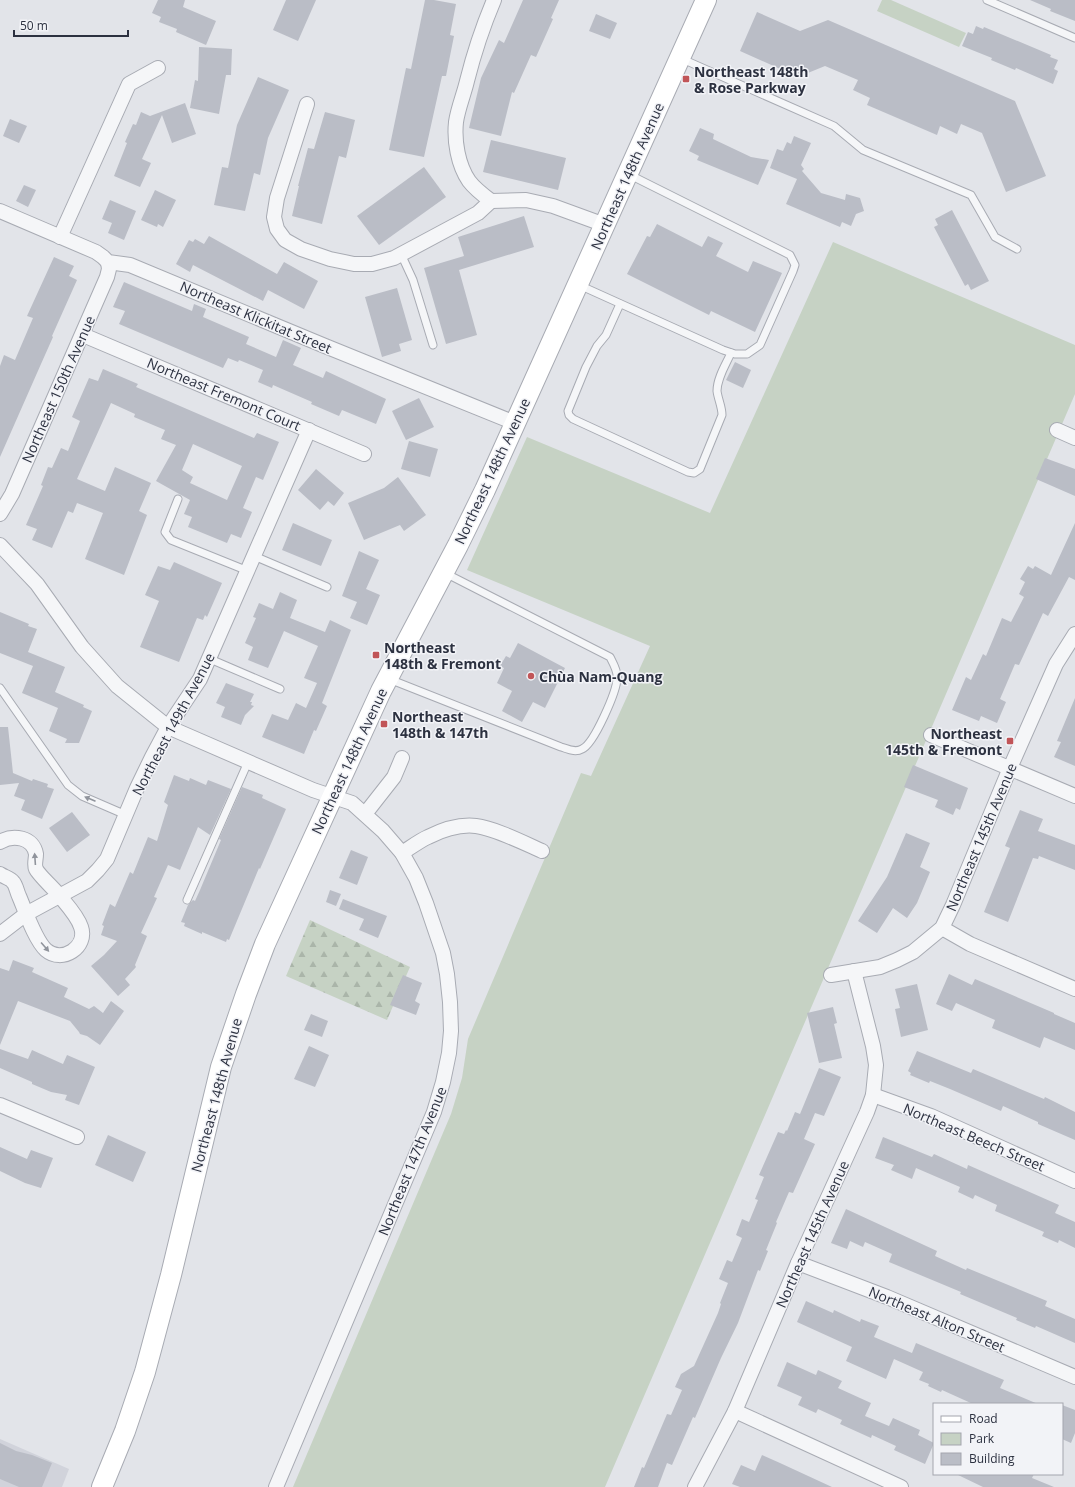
<svg xmlns="http://www.w3.org/2000/svg" width="1075" height="1487" font-family="'Open Sans',sans-serif">
	<style>
		.built { fill: #d1d3db }
		.green { fill: #c6d2c4 }
		.forest { fill: url(#forest-firs) }
		.building { fill: #babdc6; fill-rule: evenodd }
		.lines { fill: none; stroke-linecap: round; stroke-linejoin: round }
		.lane-casing { stroke: #a8abb3; stroke-width: 9 }
		.street-casing { stroke: #a8abb3; stroke-width: 16 }
		.secondary-casing { stroke: #a8abb3; stroke-width: 22 }
		.lane { stroke: #f5f6f8; stroke-width: 7 }
		.street { stroke: #f5f6f8; stroke-width: 14 }
		.secondary { stroke: #fff; stroke-width: 20 }
		.oneway { fill: #90949c }
		.poi-dot { fill: #c15558; stroke: #f2f3f7; stroke-width: 1.5 }
		.labels { text-anchor: middle; dominant-baseline: central; stroke-width: 3; stroke-linejoin: round; paint-order: stroke }
		.poi-label { font-size: 14px; font-weight: bold; fill: #2c3140; stroke: #f2f3f7; text-anchor: start }
		.street-label { font-size: 14px; fill: #2c3140; stroke: #f2f3f7 }
	</style>
	<defs>
		<pattern id="forest-firs" width="22" height="20" patternUnits="userSpaceOnUse"><rect width="22" height="20" fill="#c6d2c4"/><path d="M5 1l3.5 6h-7zM16 11l3.5 6h-7z" fill="#aab5a9"/></pattern>
	</defs>
	<rect width="100%" height="100%" fill="#e2e4e9"/>
	<!-- built -->
	<path class="built" d="M0,1439L69,1469L62,1487H0Z"/>
	<!-- green -->
	<g class="green">
		<path d="M882,0H891L966,33L959,47L877,11Z"/>
		<path d="M833,242L1075,345V394L605,1487H293L451,1114L462,1078L468,1039L581,773L591,776L650,646L467,570L527,437L710,513Z"/>
	</g>
	<!-- forest -->
	<path class="forest" d="M310,920L410,967L387,1020L286,976Z"/>
	<!-- building -->
	<g class="building">
		<path d="M158,0H185L183,7L216,21L206,45L176,32L177,29L159,22L161,17L152,13Z"/>
		<path d="M286,0H316L298,41L273,30Z"/>
		<path d="M425,0H434L456,4L450,35L454,36L446,76H442L424,157L389,150L406,68L411,69Z"/>
		<path d="M523,0H559L551,18L553,19L536,57L531,55L514,93L512,92L501,136L469,128L481,78L499,40L504,43Z"/>
		<path d="M1030,0H1075V21L1050,11L1051,9Z"/>
		<path d="M757,12L800,31L828,20L1015,101L1046,176L1006,192L982,133L961,124L957,134L940,126L937,135L867,105L870,98L853,90L858,80L825,66L798,77L740,51Z"/>
		<path d="M596,14L617,23L610,39L589,31Z"/>
		<path d="M976,26L983,29L984,27L1051,55L1050,57L1058,60L1054,69L1058,71L1053,84L1016,68L1015,70L991,60L992,58L962,46L968,32L973,34Z"/>
		<path d="M199,47L232,49L231,75H226L219,114L190,108L195,80L198,81Z"/>
		<path d="M258,77L289,90L268,138L260,175L254,173L245,211L214,205L222,167L228,168L237,125Z"/>
		<path d="M185,103L196,134L172,143L162,115L142,159L151,163L140,187L114,176L127,143L125,142L133,124L136,125L141,112L150,116Z"/>
		<path d="M325,112L355,120L346,158L339,156L322,224L292,216L299,186H298L308,148L314,149Z"/>
		<path d="M10,119L27,126L19,143L3,136Z"/>
		<path d="M700,128L714,134L713,139L751,157L769,160L758,185L697,160L699,156L689,151Z"/>
		<path d="M794,136L811,143L801,165L804,169L802,171L821,193L845,200L846,194L860,198L864,211L856,214L851,226L842,222L840,227L786,204L797,179L770,168L777,149L783,151L787,142L791,144Z"/>
		<path d="M491,140L566,158L558,190L483,172Z"/>
		<path d="M424,167L446,197L379,245L357,216Z"/>
		<path d="M24,185L36,190L28,207L16,201Z"/>
		<path d="M155,190L176,200L163,227L158,224L157,227L141,220Z"/>
		<path d="M110,200L136,211L124,240L108,233L112,223L102,219Z"/>
		<path d="M952,210L989,281L971,290L968,284L965,286L934,227L938,225L935,219Z"/>
		<path d="M524,216L534,247L459,270L477,335L446,344L424,268L464,256L458,237Z"/>
		<path d="M657,224L702,247L708,236L723,243L716,256L748,272L753,261L782,273L755,332L711,311L709,315L627,274L647,236L650,237Z"/>
		<path d="M209,236L277,274L284,262L318,281L304,309L268,290L263,301L193,265L190,272L176,264L189,240L193,242L195,239L204,244Z"/>
		<path d="M54,257L74,266L69,276L77,280L52,336L53,337L41,364L0,457V366L4,355L15,360L33,318L27,316Z"/>
		<path d="M124,282L192,311L194,304L206,309L203,317L249,337L246,344L276,357L283,340L301,348L293,365L323,378L326,371L386,399L376,424L342,410L339,416L311,404L312,402L273,385L272,388L258,382L263,370L239,360L238,362L228,358L223,368L119,324L125,311L113,307Z"/>
		<path d="M397,288L412,340L399,344L401,351L382,357L365,297Z"/>
		<path d="M735,362L751,370L743,388L726,380Z"/>
		<path d="M103,369L138,384L136,387L254,438L257,433L279,442L263,480L256,477L243,508L252,512L241,538L231,534L227,543L188,527L192,517L184,514L190,500L156,481L176,445L161,439L165,430L134,417L135,414L111,403L77,479L105,491L115,467L151,483L139,511L147,515L124,575L85,559L103,513L77,503L73,513L68,511L52,548L32,540L37,529L26,525L43,486L41,485L48,467L52,468L61,448L68,451L80,421L72,417L89,378L98,381ZM193,444L242,466L227,500L190,483L193,477L182,470Z"/>
		<path d="M419,398L434,427L406,440L392,411Z"/>
		<path d="M409,441L438,449L430,477L401,469Z"/>
		<path d="M1045,458L1075,469V496L1036,479Z"/>
		<path d="M316,469L344,493L334,506L328,501L320,510L298,490Z"/>
		<path d="M398,477L426,515L404,531L400,525L364,540L348,503L384,488Z"/>
		<path d="M293,523L332,540L321,566L282,550Z"/>
		<path d="M1075,523V580L1069,577L1048,616L1043,613L1019,665L1015,664L1000,699L1006,702L997,723L981,716L979,721L952,710L966,677L971,680L983,654L986,656L1002,618L1011,622L1024,597L1019,594L1025,582L1020,579L1028,566L1033,569L1035,566L1051,575Z"/>
		<path d="M359,551L379,560L366,589L380,595L367,625L350,618L357,602L342,596Z"/>
		<path d="M174,562L222,583L207,617L205,615L203,620L197,618L179,662L140,647L159,601L145,595L158,566L170,570Z"/>
		<path d="M280,592L297,600L290,618L325,632L330,620L351,630L322,703L327,706L316,731L314,730L304,754L262,737L272,714L288,720L296,703L306,708L317,683L304,678L318,646L284,631L268,668L248,660L253,647L245,643L256,618L253,617L259,603L273,609Z"/>
		<path d="M0,612L29,624L28,626L37,629L28,652L65,667L55,692L84,705L83,707L92,711L79,743H65L67,739L49,731L58,708L22,693L33,666L0,653Z"/>
		<path d="M518,643L565,668L545,708L533,702L522,722L502,711L512,691L497,683L504,668L500,666L506,656L510,658Z"/>
		<path d="M226,683L254,694L250,702H252L251,705L254,706L245,715L241,725L221,717L225,707L216,703Z"/>
		<path d="M1075,698V766L1054,757L1061,742L1057,741Z"/>
		<path d="M0,727H8L13,773L32,781L33,779L48,784L47,787L54,789L42,819L21,810L25,800L14,796L19,783L0,785Z"/>
		<path d="M913,765L968,788L960,810L956,808L953,815L935,807L938,800L904,787Z"/>
		<path d="M174,775L189,781L190,778L206,785L208,780L231,789L210,835L198,827L180,870L168,865L154,897L157,898L141,933L147,936L135,965L136,967L125,979L130,985L118,996L91,966L104,955L117,941L101,935L104,926L102,925L110,904L115,907L130,872L133,874L148,837L157,841L168,805L164,802Z"/>
		<path d="M242,787L263,795L262,798L286,809L260,869L259,868L229,940L227,939L226,942L202,932V934L184,926L185,923L181,922L188,905L193,900L195,901L200,890L221,840L219,839Z"/>
		<path d="M1020,810L1043,819L1038,831L1075,845V870L1039,856L1038,859L1033,858L1008,922L984,912L1010,848L1005,846Z"/>
		<path d="M72,812L90,835L67,852L49,828Z"/>
		<path d="M906,833L930,843L920,867L930,872L917,903L907,918L893,908L877,933L858,921L887,877Z"/>
		<path d="M351,850L368,857L357,885L339,878Z"/>
		<path d="M330,890L341,894L336,906L326,902Z"/>
		<path d="M343,899L387,916L378,938L359,930L364,919L339,909Z"/>
		<path d="M13,960L34,968L32,972L68,988L64,997L89,1009L94,1006L103,1013L111,1001L124,1011L100,1045L87,1036L80,1034L79,1032L70,1021L18,1001L0,1045V968L9,971Z"/>
		<path d="M949,974L972,985L975,979L1054,1013V1014L1075,1023V1050L1044,1037L1040,1048L992,1028L995,1020L956,1003L952,1011L936,1004Z"/>
		<path d="M403,975L422,983L415,1001L420,1004L416,1015L390,1005Z"/>
		<path d="M917,984L928,1030L901,1037L895,1009L900,1008L895,989Z"/>
		<path d="M833,1007L837,1023L834,1024L842,1058L819,1063L807,1013Z"/>
		<path d="M311,1014L328,1021L322,1037L304,1030Z"/>
		<path d="M309,1046L329,1055L315,1087L294,1079Z"/>
		<path d="M0,1049L28,1059L32,1050L63,1064L67,1055L95,1067L79,1105L65,1100L67,1095L51,1092L32,1084V1082L0,1068Z"/>
		<path d="M917,1051L971,1073L973,1069L1044,1099L1045,1097L1075,1112V1140L1038,1124V1122L1003,1106L1001,1111L950,1089L930,1081L929,1083L910,1075L911,1073L908,1071Z"/>
		<path d="M819,1068L841,1077L824,1116L815,1113L804,1139L815,1144L793,1193L789,1192L776,1222L777,1223L766,1250L768,1251L760,1271L758,1270L738,1323L721,1358L695,1418L693,1417L672,1465L667,1463L658,1487H634L642,1467L644,1468L667,1414L671,1415L682,1390L675,1387L681,1374L694,1366L718,1313L721,1304L720,1303L728,1283L719,1279L727,1260L732,1262L742,1238L736,1235L742,1219L749,1222L758,1200L755,1199L764,1177L759,1175L778,1132L784,1134L786,1130L787,1131L795,1112L800,1114Z"/>
		<path d="M108,1135L146,1152L133,1182L95,1165Z"/>
		<path d="M883,1137L932,1157L934,1154L967,1169L968,1165L1059,1205L1055,1213L1075,1222V1248L1059,1240L1058,1243L1042,1236L1044,1232L995,1211L997,1205L975,1195L973,1199L958,1192L960,1187L916,1168L912,1179L891,1170L894,1165L875,1158Z"/>
		<path d="M0,1147L27,1159L31,1150L53,1158L41,1188L25,1183L0,1171Z"/>
		<path d="M846,1209L937,1251L935,1256L966,1270L967,1268L1047,1301L1045,1306L1075,1319V1343L1036,1326L1035,1328L1016,1320L1017,1318L960,1294L961,1292L889,1262L892,1254L865,1242L863,1247L850,1241L847,1249L831,1243Z"/>
		<path d="M806,1301L833,1313L834,1310L860,1322L861,1319L879,1326L874,1337L912,1353L916,1343L1004,1380L1000,1388L1038,1404H973L942,1390L941,1392L928,1386L929,1384L919,1380L923,1372L894,1359L886,1379L846,1361L852,1347L797,1322Z"/>
		<path d="M787,1362L816,1375L818,1370L842,1381L838,1388L871,1403L865,1416L889,1426L893,1418L920,1430L918,1435L934,1443L925,1464L894,1450L896,1446L872,1435L871,1438L840,1424L842,1420L818,1409L816,1413L798,1405L802,1397L777,1386Z"/>
		<path d="M1062,1405L1075,1410V1433L1071,1443L1062,1439Z"/>
		<path d="M0,1443L16,1451L32,1455L52,1463L42,1487H19L0,1479Z"/>
		<path d="M762,1455L780,1463L832,1487H740L732,1484L741,1465L755,1471Z"/>
		<path d="M956,1474H1034L1032,1478L1054,1487H983Z"/>
	</g>
	<g class="lines">
		<!-- lane casing -->
		<g class="lane-casing">
			<g id="lane">
				<path d="M987,0L1075,38"/>
				<path d="M680,58L834,126L863,150L971,195L995,237L1017,249"/>
				<path d="M401,254L413,280L433,345"/>
				<path d="M579,285L723,350L735,354H747L760,345L793,271L795,265L790,255L628,174"/>
				<path d="M620,304L606,335L597,346L586,367L568,411L569,415L573,419L688,472L694,473L700,469L722,415C722,407 718,399 717,391C717,378 726,364 731,353"/>
				<path d="M178,499L165,532L171,540L248,571"/>
				<path d="M254,556L327,587"/>
				<path d="M210,659L280,689"/>
				<path d="M389,679L561,747C568,749 575,753 582,749C594,744 617,691 617,678C618,671 613,663 610,657L445,573"/>
				<path d="M0,688L68,785L82,796L126,815"/>
				<path d="M187,900L248,762"/>
			</g>
		</g>
		<!-- street casing -->
		<g class="street-casing">
			<g id="street">
				<path d="M307,104L277,198L274,217L277,229L285,240L301,249L330,259L354,264H372L394,258L478,213L491,201"/>
				<path d="M491,201C483,195 475,189 469,181C458,165 454,141 456,122C458,108 464,94 467,81C474,53 483,26 494,0"/>
				<path d="M491,201L526,200L553,206L605,225"/>
				<path d="M0,211L96,252L103,257L108,262L130,265L325,346L515,423"/>
				<path d="M60,237L129,84L158,68"/>
				<path d="M83,335L364,454"/>
				<path d="M1057,430L1075,438"/>
				<path d="M0,514L12,494L107,277L109,269L108,262"/>
				<path d="M0,545L37,584L82,647L117,686L168,727L313,790L352,803L383,831L402,853L416,878L426,903L443,953L447,974L450,1002L451,1031L449,1053L443,1082L434,1112L276,1487"/>
				<path d="M931,735L1075,796"/>
				<path d="M365,814L394,777L402,758"/>
				<path d="M0,842C13,834 33,837 36,854C36,859 34,865 36,869C38,874 54,889 58,894C66,904 77,915 81,927C88,947 62,964 46,950C35,940 25,910 19,896C17,892 16,885 13,882C10,878 4,877 0,874"/>
				<path d="M402,853C410,848 419,841 428,837C442,830 459,824 476,826C494,828 524,843 542,851"/>
				<path d="M942,928L970,944L1075,989"/>
				<path d="M0,934L26,914L87,881L98,870L107,859L137,788L152,757L168,727L200,679L309,430"/>
				<path d="M831,975L880,967L897,960L913,952L942,928L953,905L1010,768L1056,664L1075,634"/>
				<path d="M873,1095L931,1116L1075,1181"/>
				<path d="M0,1105L77,1137"/>
				<path d="M798,1263L887,1297L1075,1377"/>
				<path d="M735,1411L901,1487"/>
				<path d="M695,1487L735,1411L798,1263L867,1112L873,1095L876,1065L873,1046L854,971"/>
			</g>
		</g>
		<!-- secondary casing -->
		<g class="secondary-casing">
			<path id="secondary" d="M102,1487L125,1431L145,1372L171,1275L221,1067L246,994L265,944L381,691L458,545L485,490L706,0"/>
		</g>
		<!-- lane -->
		<use href="#lane" class="lane"/>
		<!-- street -->
		<use href="#street" class="street"/>
		<!-- secondary -->
		<use href="#secondary" class="secondary"/>
	</g>
	<!-- one-way arrows -->
	<defs><path id="oneway-solid" d="M-6-.8H1V-3.2L6.5 0L1 3.2V.8H-6Z"/></defs>
	<g class="oneway">
		<use href="#oneway-solid" transform="translate(90 799) rotate(-157)"/>
		<use href="#oneway-solid" transform="translate(35 859) rotate(-94)"/>
		<use href="#oneway-solid" transform="translate(45 947) rotate(49)"/>
	</g>
	<!-- markers -->
	<g class="poi-dot">
		<rect x="682" y="75" width="8" height="8" rx="2"/>
		<rect x="372" y="651" width="8" height="8" rx="2"/>
		<circle cx="531" cy="676" r="4"/>
		<rect x="380" y="720" width="8" height="8" rx="2"/>
		<rect x="1006" y="737" width="8" height="8" rx="2"/>
	</g>
	<g class="labels">
		<!-- poi labels -->
		<g class="poi-label">
			<text x="694" y="71">Northeast 148th<tspan x="694" dy="16">&amp; Rose Parkway</tspan></text>
			<text x="384" y="647">Northeast<tspan x="384" dy="16">148th &amp; Fremont</tspan></text>
			<text x="539" y="676">Chùa Nam-Quang</text>
			<text x="392" y="716">Northeast<tspan x="392" dy="16">148th &amp; 147th</tspan></text>
			<text x="1002" y="733" text-anchor="end">Northeast<tspan x="1002" dy="16">145th &amp; Fremont</tspan></text>
		</g>
		<!-- street labels -->
		<g class="street-label">
			<text transform="translate(627 176) rotate(-66)">Northeast 148th Avenue</text>
			<text transform="translate(256 317) rotate(23)">Northeast Klickitat Street</text>
			<text transform="translate(58 389) rotate(-66)">Northeast 150th Avenue</text>
			<text transform="translate(224 394) rotate(23)">Northeast Fremont Court</text>
			<text transform="translate(492 471) rotate(-65)">Northeast 148th Avenue</text>
			<text transform="translate(173 724) rotate(-62)">Northeast 149th Avenue</text>
			<text transform="translate(349 761) rotate(-65)">Northeast 148th Avenue</text>
			<text transform="translate(981 837) rotate(-67)">Northeast 145th Avenue</text>
			<text transform="translate(216 1095) rotate(-75)">Northeast 148th Avenue</text>
			<text transform="translate(974 1137) rotate(23)">Northeast Beech Street</text>
			<text transform="translate(412 1161) rotate(-68)">Northeast 147th Avenue</text>
			<text transform="translate(812 1234) rotate(-66)">Northeast 145th Avenue</text>
			<text transform="translate(937 1319) rotate(23)">Northeast Alton Street</text>
		</g>
	</g>
	<!-- legend -->
	<rect x="933" y="1403" width="130" height="72" fill="#f2f3f7" stroke="#a3a5ae"/>
	<rect x="941" y="1416" width="20" height="6" fill="#ffffff" stroke="#a3a5ae"/>
	<text x="969" y="1423" font-size="12" fill="#2c3140">Road</text>
	<rect x="941" y="1433" width="20" height="12" fill="#c6d2c4" stroke="#a3a5ae"/>
	<text x="969" y="1443" font-size="12" fill="#2c3140">Park</text>
	<rect x="941" y="1453" width="20" height="12" fill="#babdc6" stroke="#a3a5ae"/>
	<text x="969" y="1463" font-size="12" fill="#2c3140">Building</text>
	<!-- scale -->
	<path d="M14 30v6h114v-6" fill="none" stroke="#2c3140" stroke-width="2"/>
	<text x="20" y="30" font-size="12" fill="#2c3140" stroke="#f2f3f7" stroke-width="3" paint-order="stroke">50 m</text>
</svg>
